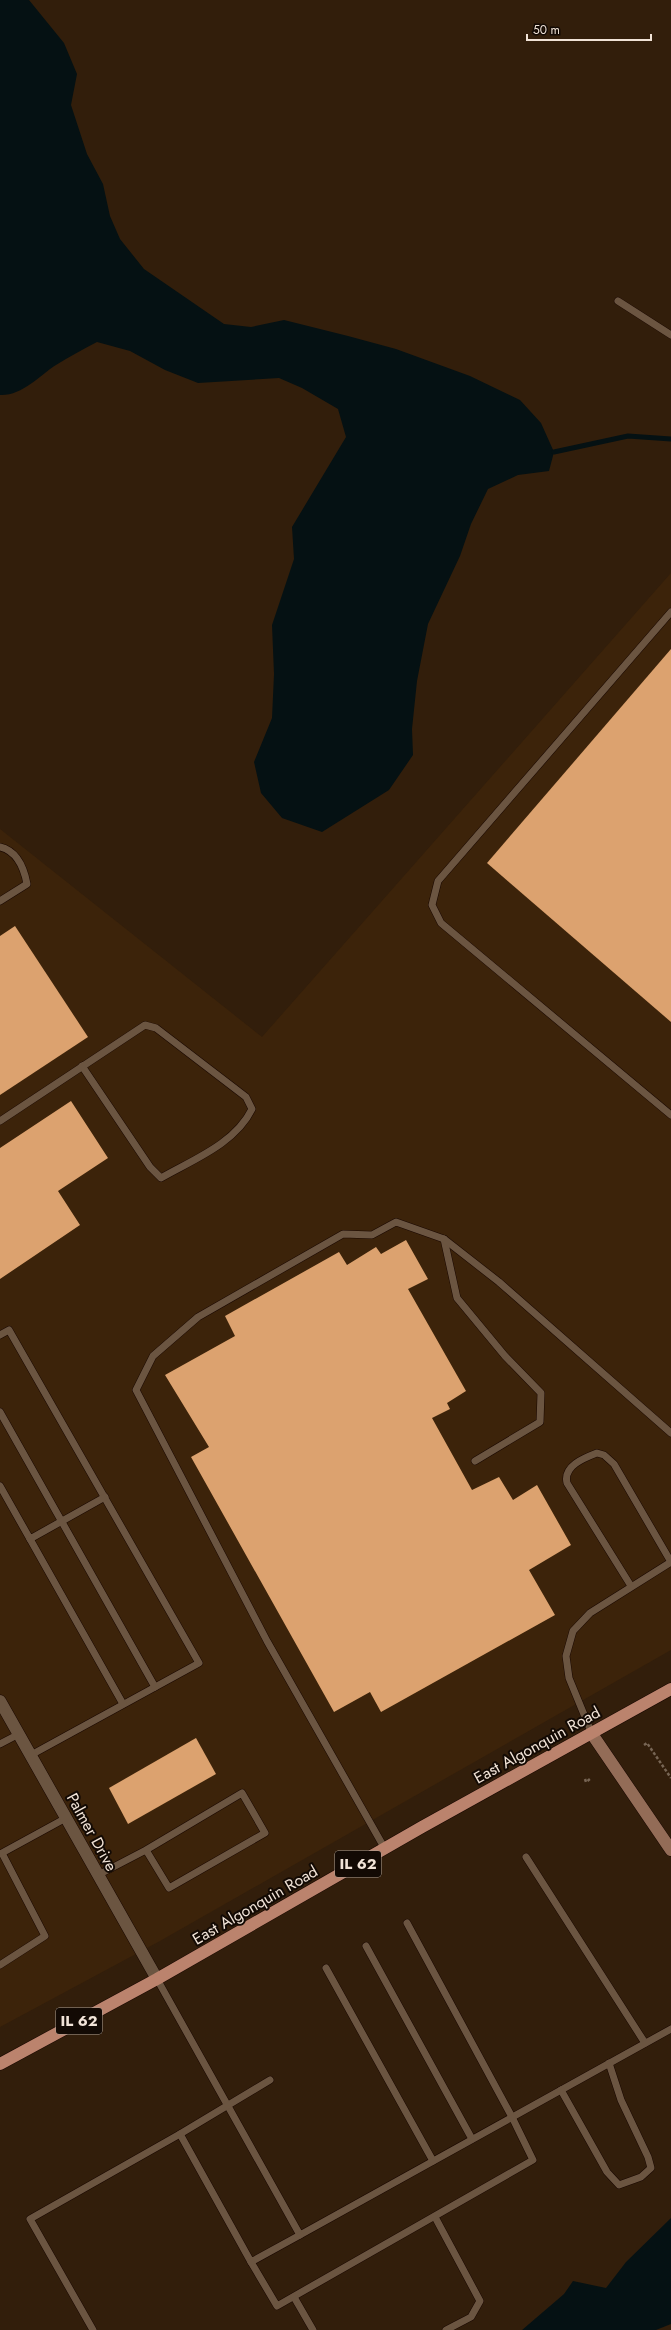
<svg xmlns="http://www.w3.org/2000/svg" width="671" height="2330" font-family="Jost,sans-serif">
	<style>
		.built { fill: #3c230a }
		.water { fill: #051113 }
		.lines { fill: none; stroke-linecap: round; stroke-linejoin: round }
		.stream { stroke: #051113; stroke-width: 5 }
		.building { fill: #dca26f }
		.lane-casing { stroke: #190700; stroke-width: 8 }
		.street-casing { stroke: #190700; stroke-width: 13 }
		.secondary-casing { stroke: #190700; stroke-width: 13 }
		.primary-casing { stroke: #190700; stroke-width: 13 }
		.path { stroke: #776554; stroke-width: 2.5; stroke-dasharray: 3 2; stroke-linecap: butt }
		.lane { stroke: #6b5541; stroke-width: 7 }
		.street { stroke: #6b5541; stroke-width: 12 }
		.secondary { stroke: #936c57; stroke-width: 12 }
		.primary { stroke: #bb836d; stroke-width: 12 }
		.labels { text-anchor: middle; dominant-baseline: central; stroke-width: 4; stroke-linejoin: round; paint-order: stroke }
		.shield { fill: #130a04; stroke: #aea298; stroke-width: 1 }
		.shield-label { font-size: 15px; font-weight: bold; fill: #f1e3d7 }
		.street-label { font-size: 16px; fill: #f1e3d7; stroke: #130a04 }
	</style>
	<rect width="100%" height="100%" fill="#321e0b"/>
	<!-- built -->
	<path class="built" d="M671,573V1650L160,1941L0,2027V829L262,1037Z"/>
	<!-- water -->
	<g class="water">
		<path d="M0,0H29L64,43L77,74L71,105L87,154L103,184L110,216L120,239L144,269L224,324L251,327L284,320L348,336L396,349L470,376L520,400L541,423L554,452L549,471L518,475L488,489L471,524L460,556L428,624L417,681L412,729L413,755L389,790L322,832L282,818L261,793L254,762L272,718L274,674L272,625L294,559L292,527L346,437L338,409L302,388L279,378L198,383L165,370L130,351L97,342C83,349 69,357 56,365C39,376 22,396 0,395Z"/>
		<path d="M671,2218V2324L656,2330H522L564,2294L573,2281L606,2288L626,2262Z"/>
	</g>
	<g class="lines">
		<!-- stream -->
		<path class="stream" d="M554,452L628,436L671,439"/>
	</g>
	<!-- building -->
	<g class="building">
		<path d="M671,649V1022L487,863Z"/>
		<path d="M15,926L88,1037L0,1095V936Z"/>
		<path d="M71,1101L108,1158L58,1191L80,1225L0,1279V1148Z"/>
		<path d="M406,1240L428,1279L408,1289L466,1391L447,1403L450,1409L432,1418L472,1490L499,1477L513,1500L537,1485L571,1545L529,1570L555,1615L381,1712L370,1692L334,1712L191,1457L209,1447L165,1375L235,1336L225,1316L339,1252L347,1265L376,1247L381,1254Z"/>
		<path d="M196,1738L216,1774L128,1824L109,1788Z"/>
	</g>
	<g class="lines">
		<!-- lane casing -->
		<g class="lane-casing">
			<g id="lane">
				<path d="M618,301L671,335"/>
				<path d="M671,612L438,881L432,905L441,923L671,1115"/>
				<path d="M0,847C17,851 24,868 27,884L0,901"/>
				<path d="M0,1121L145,1025L156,1028L246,1097L252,1109C235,1144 192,1160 161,1178L150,1167L82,1066"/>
				<path d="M444,1239L457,1298L505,1356L541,1393L540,1422L475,1461"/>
				<path d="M0,1335L9,1330L199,1663L31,1755"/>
				<path d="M0,1412L155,1687"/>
				<path d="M0,1486L30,1539L105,1497"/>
				<path d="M30,1539L123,1704"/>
				<path d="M631,1586L567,1483C563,1466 584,1458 597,1453L604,1455L614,1464L671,1562"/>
				<path d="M592,1734L569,1678L566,1656L573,1631L590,1613L671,1562"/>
				<path d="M0,1744L19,1734"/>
				<path d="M385,1849L267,1641L136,1390L153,1356L198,1317L343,1234L372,1235L396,1222L444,1239L499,1282L671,1433"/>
				<path d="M526,1857L645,2043"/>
				<path d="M98,1875L146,1850L169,1888L265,1833L242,1793L146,1850"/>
				<path d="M366,1946L472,2139"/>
				<path d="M0,1965L45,1936L2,1853L66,1818"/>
				<path d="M326,1968L433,2161"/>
				<path d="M157,1979L300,2235L671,2029"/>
				<path d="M270,2080L180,2134L251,2262L300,2235"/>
				<path d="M561,2090L607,2172L619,2185L641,2177L651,2168L648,2157L621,2100L609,2063"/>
				<path d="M435,2217L480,2301L471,2317L446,2330"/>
				<path d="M251,2262L277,2306L533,2160L512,2117L407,1923"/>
				<path d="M294,2297L313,2330"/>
				<path d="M93,2330L30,2219L180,2134"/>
			</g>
		</g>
		<!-- street casing -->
		<g class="street-casing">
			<path id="street" d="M0,1701L157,1979"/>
		</g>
		<!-- secondary casing -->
		<g class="secondary-casing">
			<path id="secondary" d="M592,1734L671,1850"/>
		</g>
		<!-- primary casing -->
		<g class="primary-casing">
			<path id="primary" d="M0,2064L157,1979L422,1827L671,1689"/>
		</g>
		<!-- path -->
		<g class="path">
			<path d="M644,1745L647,1743L671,1778"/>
			<path d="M585,1779L586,1782L590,1779"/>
		</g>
		<!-- lane -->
		<use href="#lane" class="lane"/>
		<!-- street -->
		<use href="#street" class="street"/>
		<!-- secondary -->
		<use href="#secondary" class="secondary"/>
		<!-- primary -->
		<use href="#primary" class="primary"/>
	</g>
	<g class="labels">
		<!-- shield labels -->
		<g class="shield">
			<rect x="335" y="1851" width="46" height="26" rx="3"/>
			<rect x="56" y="2008" width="46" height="26" rx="3"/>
		</g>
		<g class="shield-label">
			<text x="358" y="1864">IL 62</text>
			<text x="79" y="2021">IL 62</text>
		</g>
		<!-- street labels -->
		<g class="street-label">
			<text transform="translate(537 1745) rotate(-29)">East Algonquin Road</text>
			<text transform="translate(92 1832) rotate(61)">Palmer Drive</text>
			<text transform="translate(255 1905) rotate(-30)">East Algonquin Road</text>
		</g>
	</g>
	<!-- scale -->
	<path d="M527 34v6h124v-6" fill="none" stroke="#f1e3d7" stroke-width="2"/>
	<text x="533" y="34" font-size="12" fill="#f1e3d7" stroke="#130a04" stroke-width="3" paint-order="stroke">50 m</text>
</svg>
